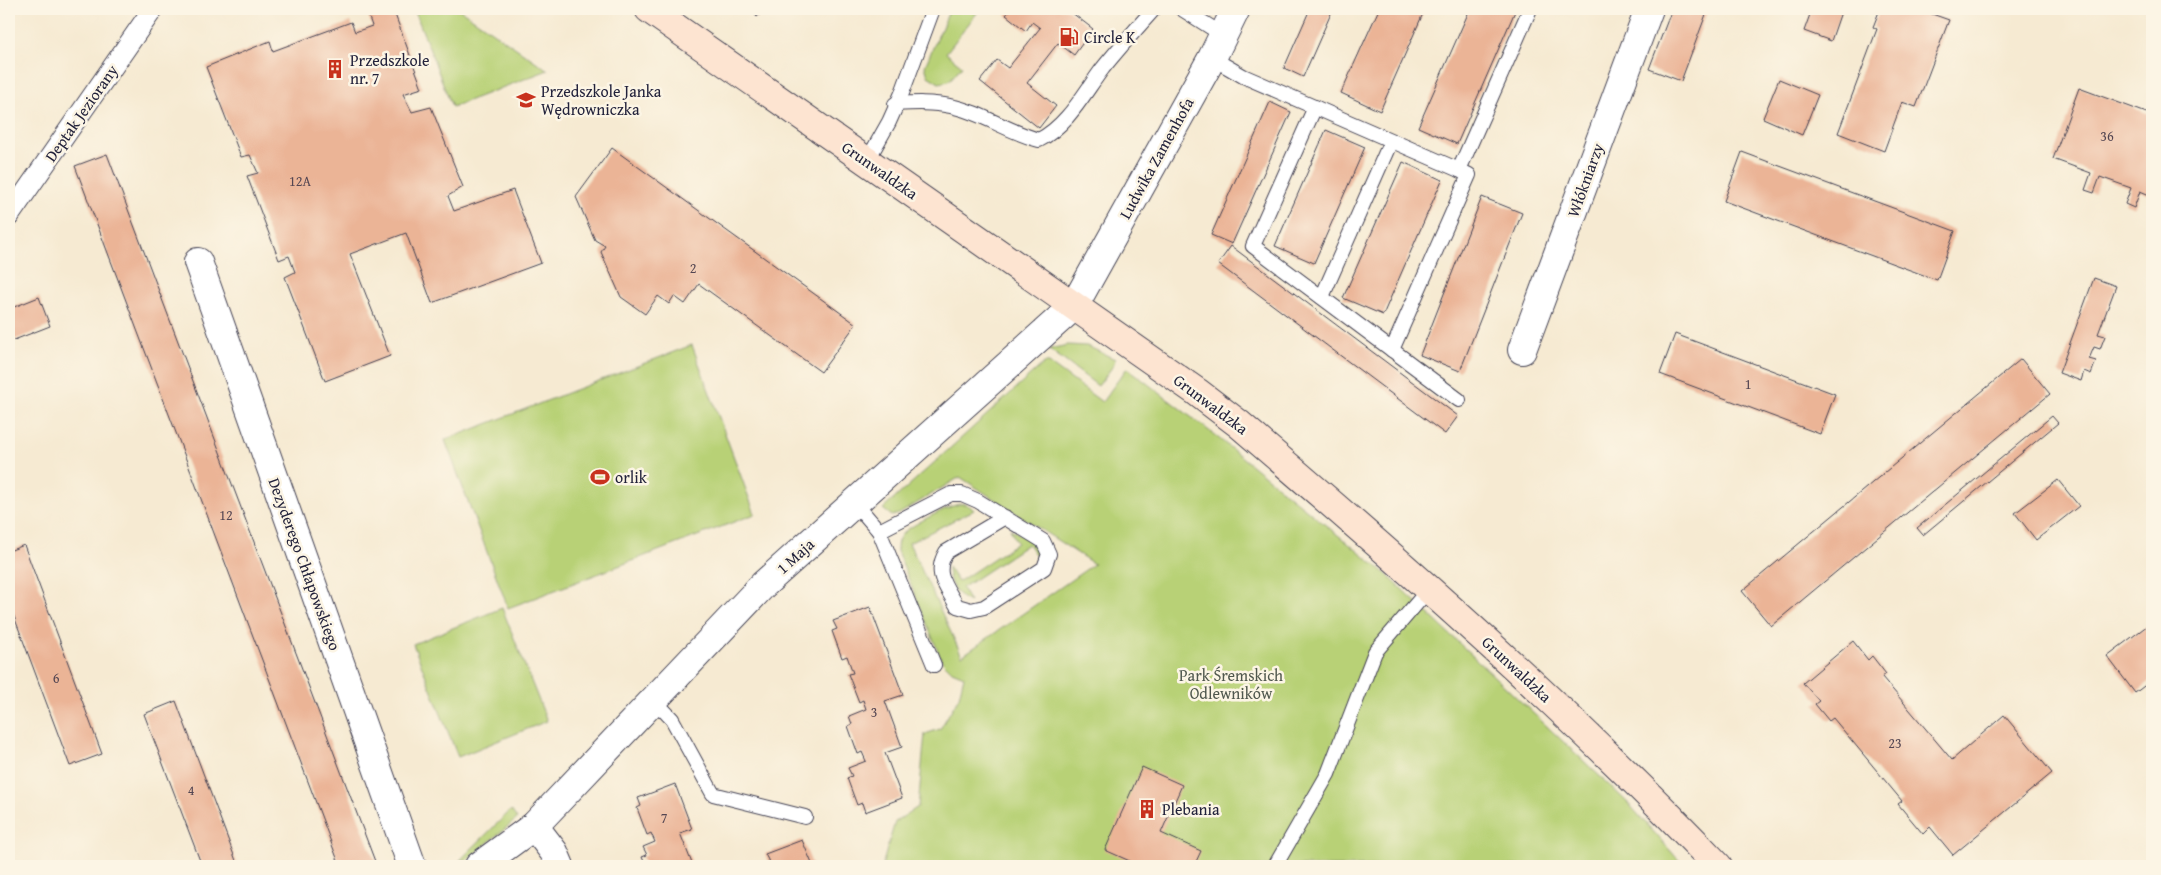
<svg xmlns="http://www.w3.org/2000/svg" width="2161" height="875" font-family="'Gentium Book Plus',serif">
	<style>
		.green { fill: #b8d176; stroke: #6d7a58 }
		.building { fill: #ebb496 }
		.lines { fill: none; stroke-linecap: round; stroke-linejoin: round }
		.service-casing { stroke: #424052; stroke-width: 16 }
		.pedestrian-casing { stroke: #424052; stroke-width: 22 }
		.minor-casing { stroke: #424052; stroke-width: 30 }
		.secondary-casing { stroke: #424052; stroke-width: 30 }
		.service { stroke: #fff; stroke-width: 14 }
		.pedestrian { stroke: #fff; stroke-width: 20 }
		.minor { stroke: #fff; stroke-width: 28 }
		.secondary { stroke: #fde4d1; stroke-width: 28 }
		.labels { text-anchor: middle; dominant-baseline: central; stroke-width: 5; stroke-linejoin: round; paint-order: stroke }
		.number-label { font-size: 14px; fill: #544652 }
		.poi-label { font-size: 16px; fill: #22223b; stroke: #fcf5e5; text-anchor: start }
		.street-label { font-size: 16px; fill: #22223b; stroke: #fcf5e5 }
		.park-label { font-size: 16px; fill: #4f574d; stroke: #fcf5e5 }
	</style>
	<rect width="100%" height="100%" fill="#fcf5e5"/>
	<filter id="ink" filterUnits="userSpaceOnUse"><feTurbulence type="fractalNoise" baseFrequency=".02" numOctaves="2"/><feDisplacementMap in="SourceGraphic" scale="10" xChannelSelector="R" yChannelSelector="G"/><feConvolveMatrix kernelMatrix="1 2 1 2 8 2 1 2 1" color-interpolation-filters="sRGB"/></filter>
	<filter id="wash" filterUnits="userSpaceOnUse"><feTurbulence type="fractalNoise" baseFrequency=".0096" numOctaves="4" result="noise"/><feDisplacementMap in="SourceGraphic" scale="20" xChannelSelector="R" yChannelSelector="G"/><feGaussianBlur stdDeviation="1.12" result="paint"/><feColorMatrix in="noise" values="0 0 0 0 0 0 0 0 0 0 0 0 0 0 0 0 0 1.4 0 .05"/><feComposite in="paint" operator="in"/></filter>
	<g filter="url(#wash)">
		<rect width="100%" height="100%" fill="#f6ead2"/>
		<!-- green -->
		<g class="green">
			<path d="M414,9H459L548,70L452,107Z"/>
			<path d="M950,9H980L946,53L962,66L949,81L939,83L928,76L925,66Z"/>
			<path d="M692,345L755,514L508,608L445,440Z"/>
			<path d="M1068,345L1087,346L1115,359L1113,366L1098,386L1049,349Z"/>
			<path d="M1044,363H1049L1102,402L1127,368L1212,433L1386,574L1627,802L1684,866H882L895,822L918,807L925,734L940,729L959,697L964,676L952,671L942,661L897,551C897,543 898,539 903,533C912,525 948,506 960,504C966,503 970,506 974,510L909,543L962,656L1094,564L960,477L899,514L892,516L883,509Z"/>
			<path d="M1010,529C1025,537 1036,540 1038,558L1028,544L962,588L970,602C955,596 948,582 948,567L958,582L1017,543Z"/>
			<path d="M502,608L547,721L458,757L413,644Z"/>
			<path d="M511,810L517,819L468,859L459,861Z"/>
		</g>
		<g id="blocks">
			<!-- building -->
			<g class="building">
				<path d="M386,9H393L422,88L403,94L412,112L431,107L463,187L448,196L454,211L513,190L541,263L432,303L406,233L350,254L390,356L325,381L285,277L295,272L289,256L279,260L247,176L258,173L250,155L241,157L206,67L270,41L273,51L351,22L355,32L372,26L368,15Z"/>
				<path d="M749,9H766L757,17Z"/>
				<path d="M1011,9H1067L1093,29L1074,55L1058,43L1027,83L1056,106L1039,128L980,81L997,60L1008,68L1040,28L1032,22L1026,31L1006,15Z"/>
				<path d="M1310,9H1333L1303,77L1284,68Z"/>
				<path d="M1379,9H1425L1380,111L1341,93Z"/>
				<path d="M1470,9H1516L1457,144L1418,127Z"/>
				<path d="M1672,9H1708L1681,81L1649,69Z"/>
				<path d="M1812,9H1842L1831,41L1804,31Z"/>
				<path d="M1880,9H1918L1949,20L1916,107L1902,102L1884,151L1838,133L1877,29L1873,27Z"/>
				<path d="M1779,79L1818,95L1802,135L1763,118Z"/>
				<path d="M2079,88L2152,115V196L2140,191L2134,208L2125,204L2131,188L2100,177L2094,193L2085,190L2091,173L2053,159Z"/>
				<path d="M1270,102L1291,112L1232,244L1211,235Z"/>
				<path d="M1326,130L1365,147L1314,263L1275,246Z"/>
				<path d="M612,148L856,324L821,372L699,284L685,304L674,296L669,304L658,296L645,314L621,297L601,252L605,246L595,240L576,197Z"/>
				<path d="M1742,152L1955,231L1937,280L1724,201Z"/>
				<path d="M107,154L376,864L340,866L75,166Z"/>
				<path d="M1403,162L1442,180L1383,315L1343,298Z"/>
				<path d="M1482,197L1522,213L1460,371L1420,355Z"/>
				<path d="M1231,246L1458,416L1445,434L1218,264Z"/>
				<path d="M2094,278L2116,286L2098,334L2105,336L2100,349L2094,347L2089,359L2096,361L2091,374L2084,371L2081,381L2059,373Z"/>
				<path d="M39,297L50,326L9,342V309Z"/>
				<path d="M1675,334L1835,394L1820,434L1660,374Z"/>
				<path d="M2021,359L2050,394L1771,626L1742,591Z"/>
				<path d="M2052,416L2058,423L1923,535L1917,528Z"/>
				<path d="M2058,480L2079,506L2036,540L2015,513Z"/>
				<path d="M24,545L102,754L70,766L9,603V551Z"/>
				<path d="M870,607L903,695L885,701L902,747L885,753L902,798L865,812L862,803L857,805L847,778L852,776L848,768L866,761L862,752L858,754L848,726L852,724L849,716L866,709L863,700L859,702L848,674L853,673L847,656L842,658L832,631L837,629L833,621Z"/>
				<path d="M2152,622V680L2135,693L2107,656Z"/>
				<path d="M1853,641L1868,660L1872,656L1886,674L1882,677L1952,760L2004,715L2052,773L1953,855L1930,827L1923,834L1898,804L1902,801L1833,718L1829,721L1815,704L1819,701L1803,683Z"/>
				<path d="M176,701L238,866H202L144,714Z"/>
				<path d="M1142,767L1182,785L1161,833L1201,851L1194,866H1141L1105,850Z"/>
				<path d="M675,784L692,829L680,833L693,866H646L642,857L647,855L643,847L655,842L651,833L647,835L637,808L641,806L638,798Z"/>
				<path d="M802,840L813,866H765L764,864L769,862L765,854Z"/>
			</g>
		</g>
	</g>
	<g filter="url(#ink)">
		<use href="#blocks" fill-opacity="0" stroke="#424052" stroke-width="1"/>
		<g class="lines">
			<!-- service casing -->
			<g class="service-casing">
				<g id="service">
					<path d="M1182,9L1223,35"/>
					<path d="M1212,58L1243,76L1459,170L1530,9"/>
					<path d="M895,104C914,103 932,102 950,106C981,112 1008,132 1039,140C1068,125 1084,93 1103,68C1119,48 1137,28 1154,9"/>
					<path d="M1315,107L1253,246L1459,400"/>
					<path d="M867,161L889,122L902,93L933,9"/>
					<path d="M1322,297L1391,141"/>
					<path d="M1392,350L1469,175L1459,170"/>
					<path d="M855,503L879,531L934,665"/>
					<path d="M879,531L951,494H962L978,501L1043,541L1049,554L1044,568L984,607L971,610L957,606C946,586 933,574 946,552L1005,517"/>
					<path d="M654,700L672,719L713,794L805,817"/>
					<path d="M1275,866L1328,774L1375,652L1429,589"/>
				</g>
			</g>
			<!-- pedestrian casing -->
			<g class="pedestrian-casing">
				<path id="pedestrian" d="M9,216L153,9"/>
			</g>
			<!-- minor casing -->
			<g class="minor-casing">
				<g id="minor">
					<path d="M198,262L412,866"/>
					<path d="M1522,350L1649,9"/>
					<path d="M534,826L554,852L560,866"/>
					<path d="M479,866L534,826L763,585L1074,306L1212,58L1236,9"/>
				</g>
			</g>
			<!-- secondary casing -->
			<g class="secondary-casing">
				<path id="secondary" d="M649,9L1197,392L1239,424C1404,565 1568,709 1718,866"/>
			</g>
			<!-- service -->
			<use href="#service" class="service"/>
			<!-- pedestrian -->
			<use href="#pedestrian" class="pedestrian"/>
			<!-- minor -->
			<use href="#minor" class="minor"/>
			<!-- secondary -->
			<use href="#secondary" class="secondary"/>
		</g>
	</g>
	<!-- icons -->
	<defs>
		<g id="fuel-bare" transform="scale(1.5)"><path d="M-5.5-6h7V0h2V4h1.3V-2.5L3-4.5l.8-.8L6-3V5H2.5V1h-1V6h-7ZM-4.2-4.7v3.2H.2V-4.7Z" fill="#c8321e" stroke="#fcf5e5" stroke-width="2.5" paint-order="stroke"/></g>
		<g id="building-bare" transform="scale(1.5)"><path d="M-4-6H4V6H1V3H-1V6H-4ZM-2.5-4.3h1.7v1.8h-1.7ZM.8-4.3h1.7v1.8H.8ZM-2.5-1h1.7V.8h-1.7ZM.8-1h1.7V.8H.8Z" fill="#c8321e" stroke="#fcf5e5" stroke-width="2.5" paint-order="stroke"/></g>
		<g id="school-bare" transform="scale(1.5)"><path d="M0-5L7-2L0 1L-7-2ZM-4 1L0 2.5L4 1V4Q0 6-4 4Z" fill="#c8321e" stroke="#fcf5e5" stroke-width="2.5" paint-order="stroke"/></g>
		<g id="stadium-bare" transform="scale(1.5)"><path d="M0-5a6.5 5 0 1 0 0 10a6.5 5 0 1 0 0-10ZM-3.5-1.8h7v3.6h-7Z" fill="#c8321e" stroke="#fcf5e5" stroke-width="2.5" paint-order="stroke"/></g>
	</defs>
	<g fill-rule="evenodd">
		<use href="#fuel-bare" x="1069" y="37"/>
		<use href="#building-bare" x="335" y="69"/>
		<use href="#school-bare" x="526" y="100"/>
		<use href="#stadium-bare" x="600" y="477"/>
		<use href="#building-bare" x="1147" y="809"/>
	</g>
	<g class="labels">
		<!-- number labels -->
		<g class="number-label">
			<text x="2107" y="136">36</text>
			<text x="300" y="181">12A</text>
			<text x="693" y="268">2</text>
			<text x="1748" y="384">1</text>
			<text x="226" y="515">12</text>
			<text x="56" y="678">6</text>
			<text x="874" y="712">3</text>
			<text x="1895" y="743">23</text>
			<text x="191" y="790">4</text>
			<text x="664" y="818">7</text>
		</g>
		<!-- poi labels -->
		<g class="poi-label">
			<text x="1084" y="37">Circle K</text>
			<text x="350" y="60">Przedszkole<tspan x="350" dy="18">nr. 7</tspan></text>
			<text x="541" y="91">Przedszkole Janka<tspan x="541" dy="18">Wędrowniczka</tspan></text>
			<text x="615" y="477">orlik</text>
			<text x="1162" y="809">Plebania</text>
		</g>
		<!-- street labels -->
		<g class="street-label">
			<text transform="translate(81 113) rotate(-55)">Deptak Jeziorany</text>
			<text transform="translate(1156 158) rotate(-61)">Ludwika Zamenhofa</text>
			<text transform="translate(880 170) rotate(35)">Grunwaldzka</text>
			<text transform="translate(1585 180) rotate(-70)">Włókniarzy</text>
			<text transform="translate(1211 404) rotate(37)">Grunwaldzka</text>
			<text transform="translate(795 556) rotate(-42)">1 Maja</text>
			<text transform="translate(305 564) rotate(70)">Dezyderego Chłapowskiego</text>
			<text transform="translate(1517 669) rotate(43)">Grunwaldzka</text>
		</g>
		<!-- park labels -->
		<g class="park-label">
			<text x="1231" y="675">Park Śremskich<tspan x="1231" dy="18">Odlewników</tspan></text>
		</g>
	</g>
	<!-- margin -->
	<rect width="2161" height="875" fill="none" stroke="#fcf5e5" stroke-width="30"/>
</svg>
